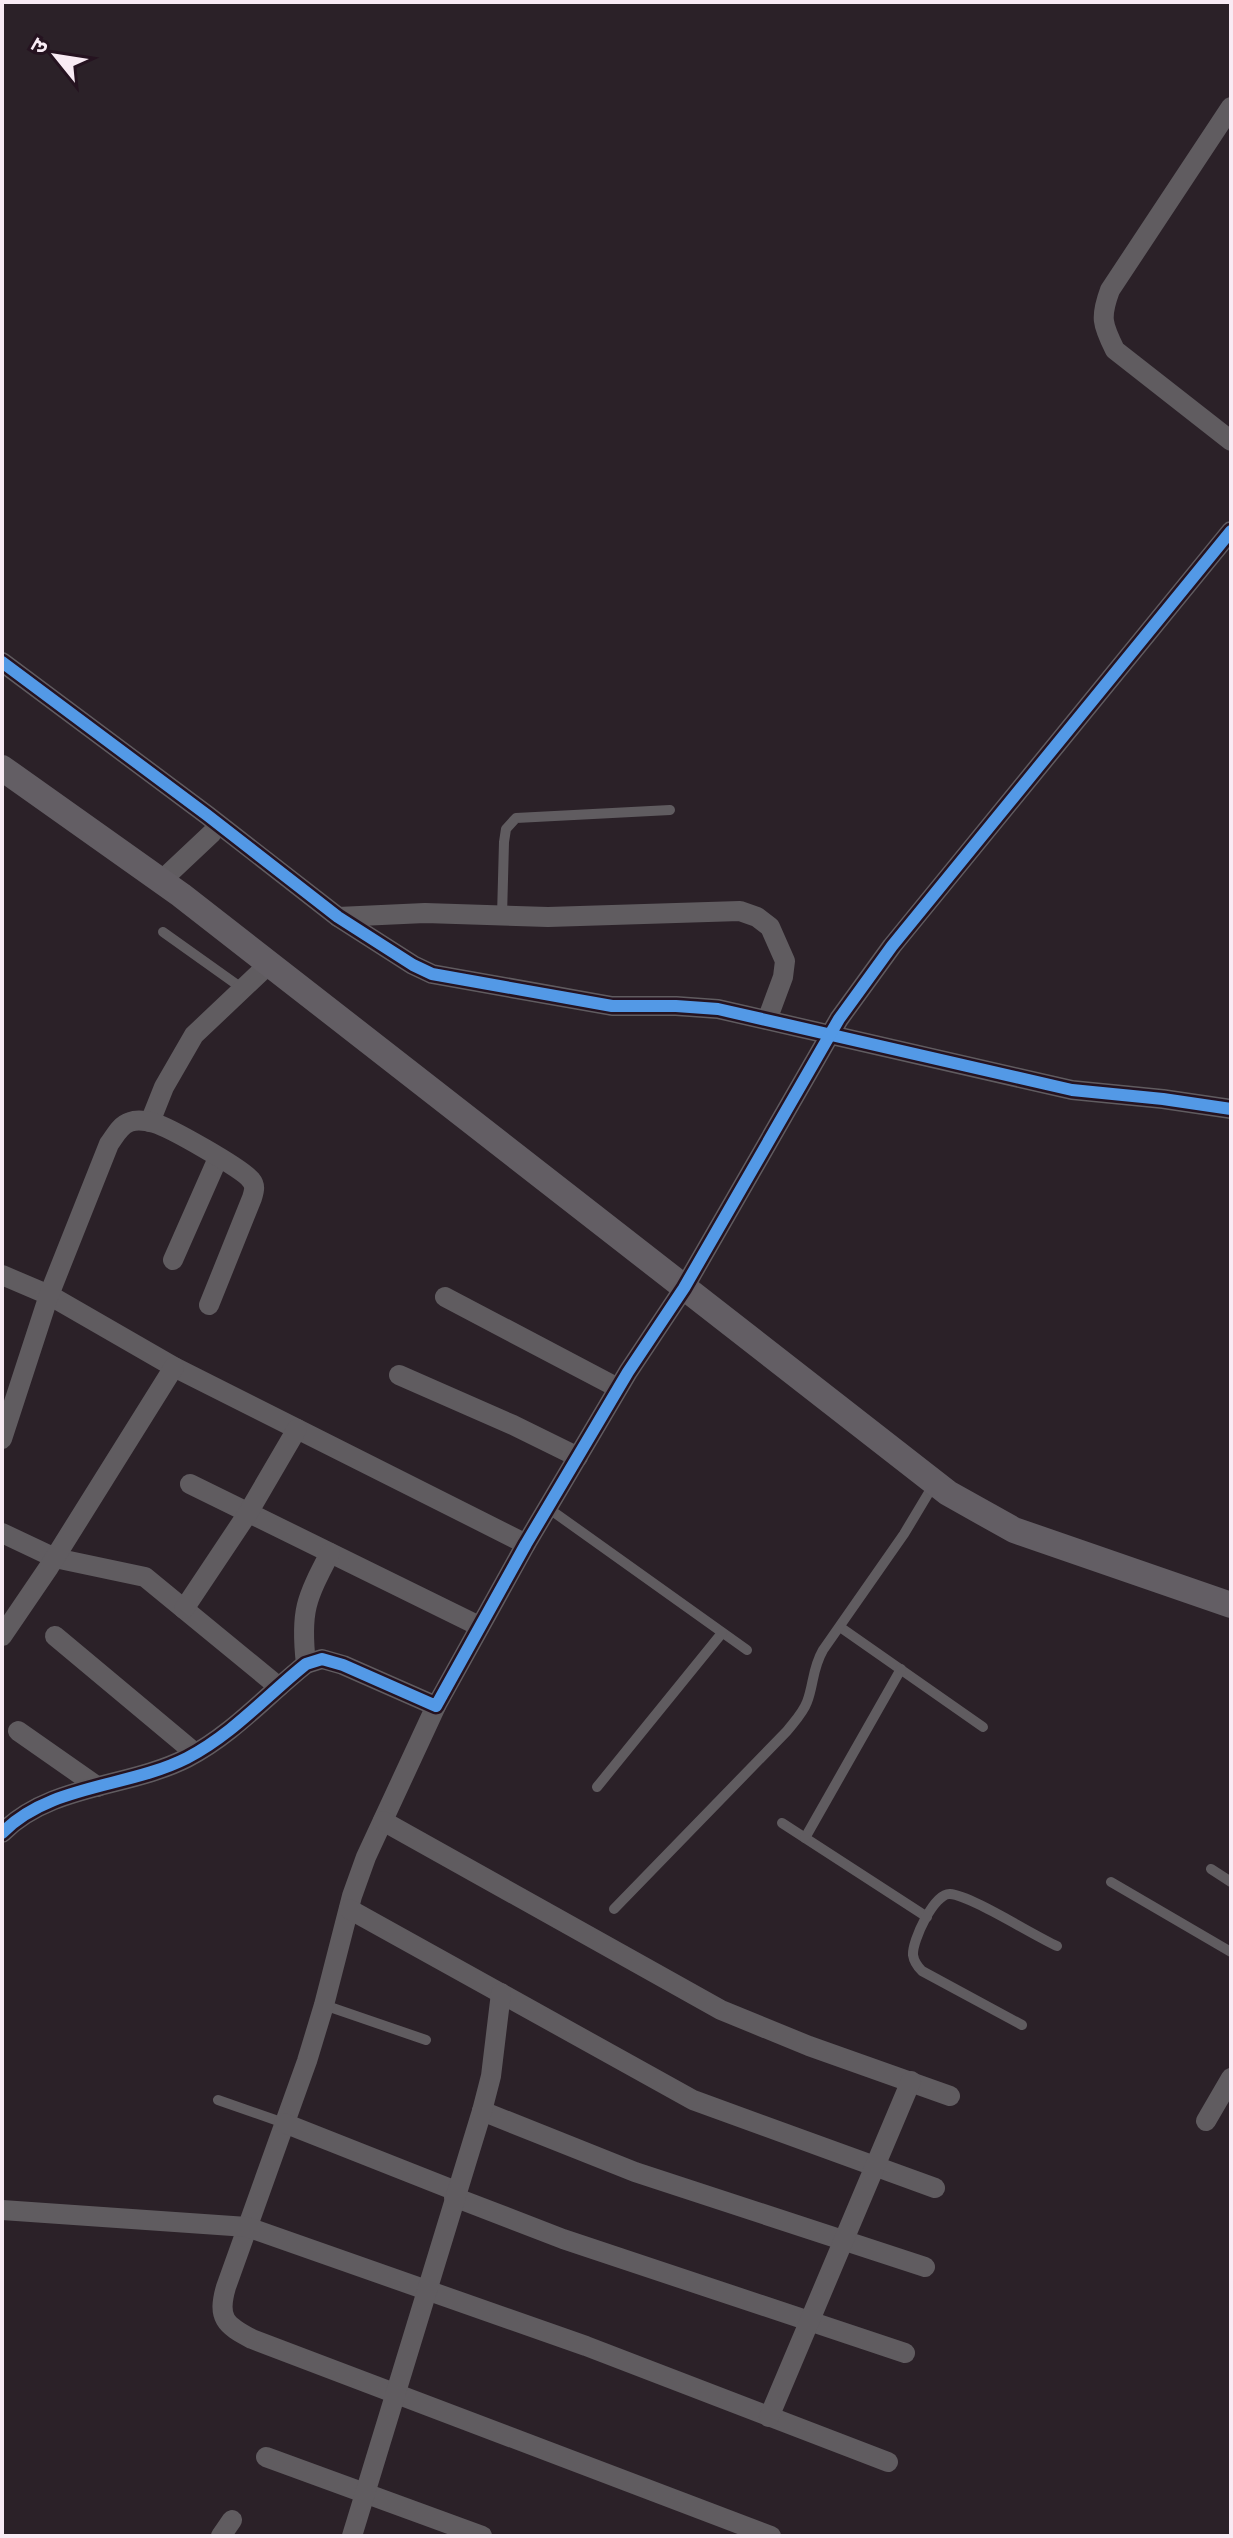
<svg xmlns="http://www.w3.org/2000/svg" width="1233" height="2538" font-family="Ubuntu,'Noto Sans Devanagari',sans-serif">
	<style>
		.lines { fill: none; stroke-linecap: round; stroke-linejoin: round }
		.service { stroke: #605c60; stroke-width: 10 }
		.minor { stroke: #605c60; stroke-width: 20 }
		.secondary { stroke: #635e64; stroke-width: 26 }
		.cycleway-casing { stroke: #251320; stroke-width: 17 }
		.cycleway { stroke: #5399e6; stroke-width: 12 }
	</style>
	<rect width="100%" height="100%" fill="#2b2128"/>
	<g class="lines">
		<!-- service -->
		<g class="service">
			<path d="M502,916L504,842L506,829L516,818L670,810"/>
			<path d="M163,932L243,989"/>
			<path d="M548,1508L747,1650"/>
			<path d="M840,1627L983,1727"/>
			<path d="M597,1787L722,1633"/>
			<path d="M782,1823L927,1917"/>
			<path d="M805,1838L901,1669"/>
			<path d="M1211,1869L1231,1882"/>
			<path d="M1111,1882L1231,1952"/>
			<path d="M614,1909L787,1731C794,1722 803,1713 807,1702C814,1684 812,1669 823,1650L904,1534L934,1484"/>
			<path d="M324,2005L426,2040"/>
			<path d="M1022,2025L922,1971C917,1966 914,1962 913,1955C912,1941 934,1893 950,1894C970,1895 1034,1936 1057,1946"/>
			<path d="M218,2100L284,2123"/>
		</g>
		<!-- minor -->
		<g class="minor">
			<path d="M1231,107L1110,290C1100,317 1102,324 1115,350L1231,441"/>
			<path d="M2,662L207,815L338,917L413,965L432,974L612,1006H676L718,1009L1072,1090L1163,1099L1231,1109"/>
			<path d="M161,881L212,833"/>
			<path d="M338,917L425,913L548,917L740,911L757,917L770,927L785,961L783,977L767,1020"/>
			<path d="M150,1122L164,1087L194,1035L269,964"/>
			<path d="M173,1260L218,1158"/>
			<path d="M2,1275L49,1295L174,1367L526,1544"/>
			<path d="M445,1297L618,1388"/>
			<path d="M399,1375L513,1425L578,1457"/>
			<path d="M2,1439L49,1295L109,1144C115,1136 120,1125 130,1122C138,1119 147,1121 154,1123C169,1127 243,1169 251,1180C256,1186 254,1191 252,1198L209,1305"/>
			<path d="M190,1484L479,1626"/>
			<path d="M2,1533L55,1558L145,1577L279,1687"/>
			<path d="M184,1609L248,1513L297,1429"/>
			<path d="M2,1636L49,1567L174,1367"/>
			<path d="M55,1636L195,1753"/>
			<path d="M306,1664C300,1611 306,1599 330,1553"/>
			<path d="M436,1706L366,1857L352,1896L324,2005L307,2061L226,2287C217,2318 225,2325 252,2339L771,2536"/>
			<path d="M18,1731L98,1787"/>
			<path d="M383,1821L721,2010L809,2046L950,2096"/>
			<path d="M2,1833C50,1784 128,1788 187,1758C233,1734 266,1696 306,1664L322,1659L343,1665L436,1706L526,1544L628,1372L684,1288L839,1019L892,946L1231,531"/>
			<path d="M349,1909L693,2100L935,2188"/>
			<path d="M482,2111L635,2172L925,2267"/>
			<path d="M1206,2121L1231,2078"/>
			<path d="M284,2123L456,2191"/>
			<path d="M454,2197L563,2239L905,2353"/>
			<path d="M2,2210L247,2227L586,2346L888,2462"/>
			<path d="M769,2417L911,2081"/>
			<path d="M266,2457L482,2536"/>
			<path d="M221,2536L232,2520"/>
			<path d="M352,2536L482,2111L491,2076L501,1993"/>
		</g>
		<!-- secondary -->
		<path class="secondary" d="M2,768L181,895L948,1493L1014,1530L1231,1605"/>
		<!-- cycleway casing -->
		<g class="cycleway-casing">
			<g id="cycleway">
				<path d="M2,662L207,815L338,917L413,965L432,974L612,1006H676L718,1009L1072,1090L1163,1099L1231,1109"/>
				<path d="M2,1833C50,1784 128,1788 187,1758C233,1734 266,1696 306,1664L322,1659L343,1665L436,1706L526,1544L628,1372L684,1288L839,1019L892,946L1231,531"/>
			</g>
		</g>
		<!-- cycleway -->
		<use href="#cycleway" class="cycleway"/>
	</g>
	<!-- border -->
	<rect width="1233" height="2538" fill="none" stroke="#f8ebf4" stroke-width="8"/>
	<!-- north arrow -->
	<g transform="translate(56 56) rotate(300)" stroke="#251320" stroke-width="6" paint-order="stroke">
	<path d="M0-6L14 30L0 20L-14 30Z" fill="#f8ebf4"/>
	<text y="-12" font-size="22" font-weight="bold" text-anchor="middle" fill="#f8ebf4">उ</text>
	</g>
</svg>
